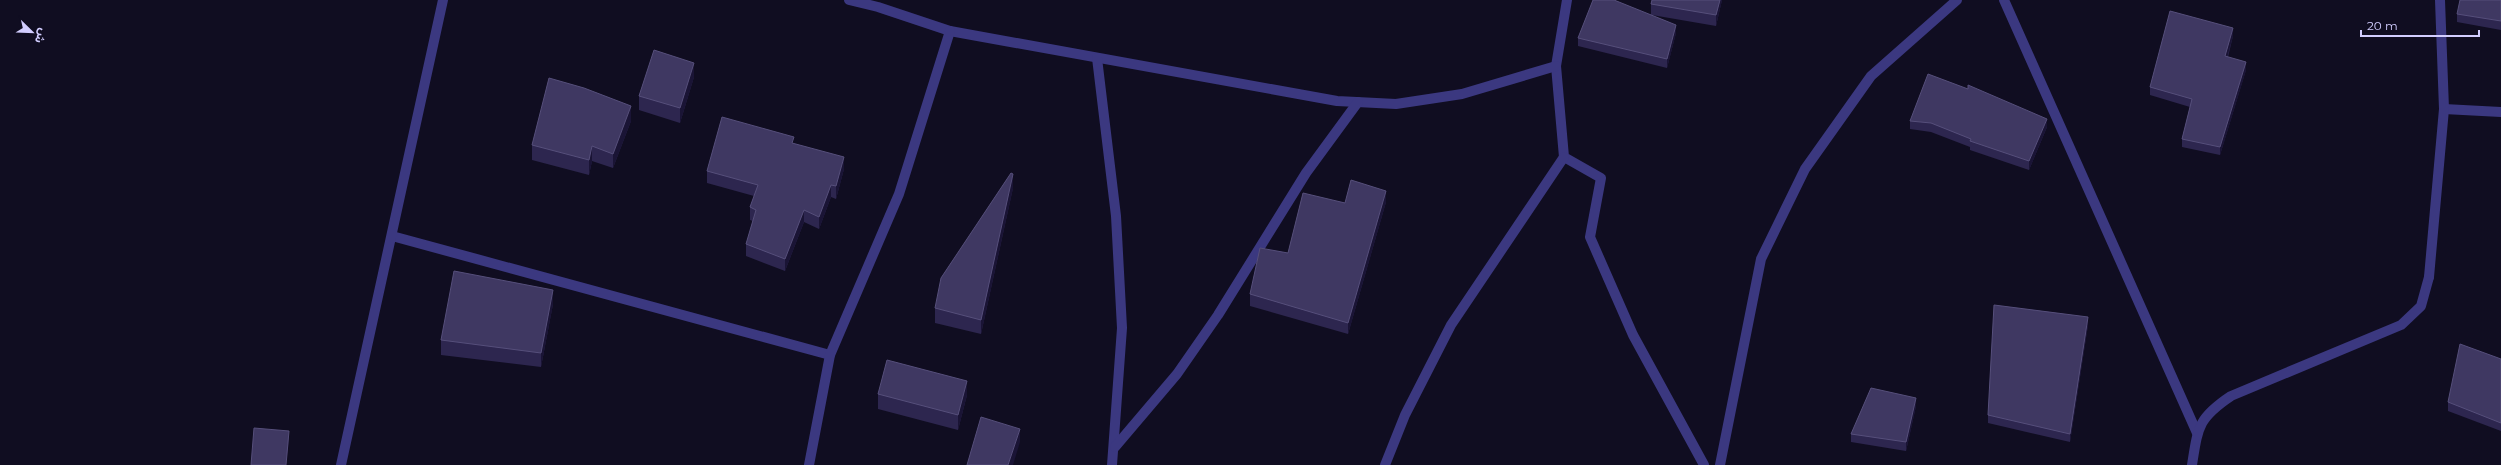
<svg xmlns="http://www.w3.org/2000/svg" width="2501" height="465" font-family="Montserrat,'Noto Sans Arabic',sans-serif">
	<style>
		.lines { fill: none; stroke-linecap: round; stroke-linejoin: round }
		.lane { stroke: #3b3880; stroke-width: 10 }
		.street { stroke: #3b3880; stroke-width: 10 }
		.wall { fill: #2d264f }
		.shaded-wall { fill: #1a1435 }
		.building { fill: #3f3862; stroke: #564f7b }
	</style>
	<rect width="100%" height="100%" fill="#100d21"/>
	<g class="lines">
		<!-- lane -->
		<g class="lane">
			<path d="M1567,0L1556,66L1564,157L1601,178L1590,237L1633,335L1704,465"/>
			<path d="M2004,0L2197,433"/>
			<path d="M1720,465L1761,259L1805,169L1871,76L1957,0"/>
			<path d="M2192,465C2198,427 2198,418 2231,396L2401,325L2421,306L2429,277"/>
		</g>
		<!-- street -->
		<g class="street">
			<path d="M849,0L878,7L950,31L1337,101L1396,104L1462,94L1556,66"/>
			<path d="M1097,58L1116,216L1122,328L1112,465"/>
			<path d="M2444,109L2501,112"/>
			<path d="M392,236L830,355"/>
			<path d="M2429,277L2444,109L2440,0"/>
			<path d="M1115,447L1177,374L1218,315L1306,173L1358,102"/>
			<path d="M341,465L443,0"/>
			<path d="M809,465L830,355L899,194L950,31"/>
			<path d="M1385,465L1405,415L1451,325L1564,157"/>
		</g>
	</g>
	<!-- wall -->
	<g class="wall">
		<path d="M1652,0H1722L1716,26L1652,15L1676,33L1667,68L1578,46V38L1651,15V4Z"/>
		<path d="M2501,0V30L2457,22V14Z"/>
		<path d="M2233,36L2228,57L2246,70L2220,155L2182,147V139L2190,107L2150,95V87Z"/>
		<path d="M694,77L680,123L639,110V96Z"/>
		<path d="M631,121L613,168L592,161L589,175L532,160V145Z"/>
		<path d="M1910,121L2047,127L2029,170L1970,150V147L1931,132L1910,129Z"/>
		<path d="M794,144L844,169L836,199L831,197L819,229L804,222L785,271L746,256V244L753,221L750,220V207L754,196L707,183V171Z"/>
		<path d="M1013,188L981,334L935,323V308Z"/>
		<path d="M1386,202L1348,334L1250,306V294L1288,253L1345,203Z"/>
		<path d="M553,304L541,367L441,355V340Z"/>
		<path d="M2088,325L2070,442L1988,423V415Z"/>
		<path d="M2501,359V431L2448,411V402Z"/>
		<path d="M878,394L967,395L958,430L878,409Z"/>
		<path d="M1916,406L1906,451L1851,442V434Z"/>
	</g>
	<!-- shaded-wall -->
	<g class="shaded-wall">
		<path d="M1720,0H1722L1716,26V15Z"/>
		<path d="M1676,25V33L1667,68V59Z"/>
		<path d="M2233,28V36L2225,65V56Z"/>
		<path d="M2246,62V70L2220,155V147Z"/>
		<path d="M694,63V77L680,123V108Z"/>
		<path d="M631,106V121L613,168V154Z"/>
		<path d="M2047,119V127L2029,170V161Z"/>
		<path d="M592,146V161L589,175V160Z"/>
		<path d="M844,157V169L836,199V186Z"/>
		<path d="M1013,174V188L981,334V320Z"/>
		<path d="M831,185V197L819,229V217Z"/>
		<path d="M1386,191V202L1348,334V323Z"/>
		<path d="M804,210V222L785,271V259Z"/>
		<path d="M553,290V304L541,367V353Z"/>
		<path d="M2088,317V325L2070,442V434Z"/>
		<path d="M967,381V395L958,430V415Z"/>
		<path d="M1916,398V406L1906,451V442Z"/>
		<path d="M1020,429V442L1013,465H1008Z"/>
		<path d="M289,431V440L286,465Z"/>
	</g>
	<!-- building -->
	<g class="building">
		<path d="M1593,0H1614L1676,25L1667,59L1578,38Z"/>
		<path d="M1652,0H1720L1716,15L1651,4Z"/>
		<path d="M2460,0H2501V21L2457,14Z"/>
		<path d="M2170,11L2233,28L2225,56L2246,62L2220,147L2182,139L2192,99L2150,87Z"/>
		<path d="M654,50L694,63L680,108L639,96Z"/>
		<path d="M1928,74L1968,89V85L2047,119L2029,161L1970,141L1971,139L1931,123L1910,121Z"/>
		<path d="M549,78L584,88L631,106L613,154L592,146L589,160L532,145Z"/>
		<path d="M722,117L794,137L792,143L844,157L836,186L831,185L819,217L804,210L785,259L746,244L756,210L750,207L758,185L707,171Z"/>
		<path d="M1011,173L1013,174L981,320L935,308L941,278Z"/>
		<path d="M1351,180L1386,191L1348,323L1250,294L1260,248L1288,253L1303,193L1345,203Z"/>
		<path d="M454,271L553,290L541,353L441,340Z"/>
		<path d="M1994,305L2088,317L2070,434L1988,415Z"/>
		<path d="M2460,344L2501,359V423L2448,402Z"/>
		<path d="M887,360L967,381L958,415L878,394Z"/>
		<path d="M1871,388L1916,398L1906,442L1851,434Z"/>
		<path d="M981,417L1020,429L1008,465H967Z"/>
		<path d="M254,428L289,431L286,465H251Z"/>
	</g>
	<!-- north arrow -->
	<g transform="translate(32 32) rotate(113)" stroke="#100d21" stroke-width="3" paint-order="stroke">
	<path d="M0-3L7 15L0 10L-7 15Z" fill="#d2cdff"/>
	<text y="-6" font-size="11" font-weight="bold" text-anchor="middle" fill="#d2cdff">ش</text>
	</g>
	<!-- scale -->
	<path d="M2361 30v6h118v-6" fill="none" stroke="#d2cdff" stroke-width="2"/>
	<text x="2367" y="30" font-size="12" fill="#d2cdff" stroke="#100d21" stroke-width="3" paint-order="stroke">20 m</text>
</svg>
